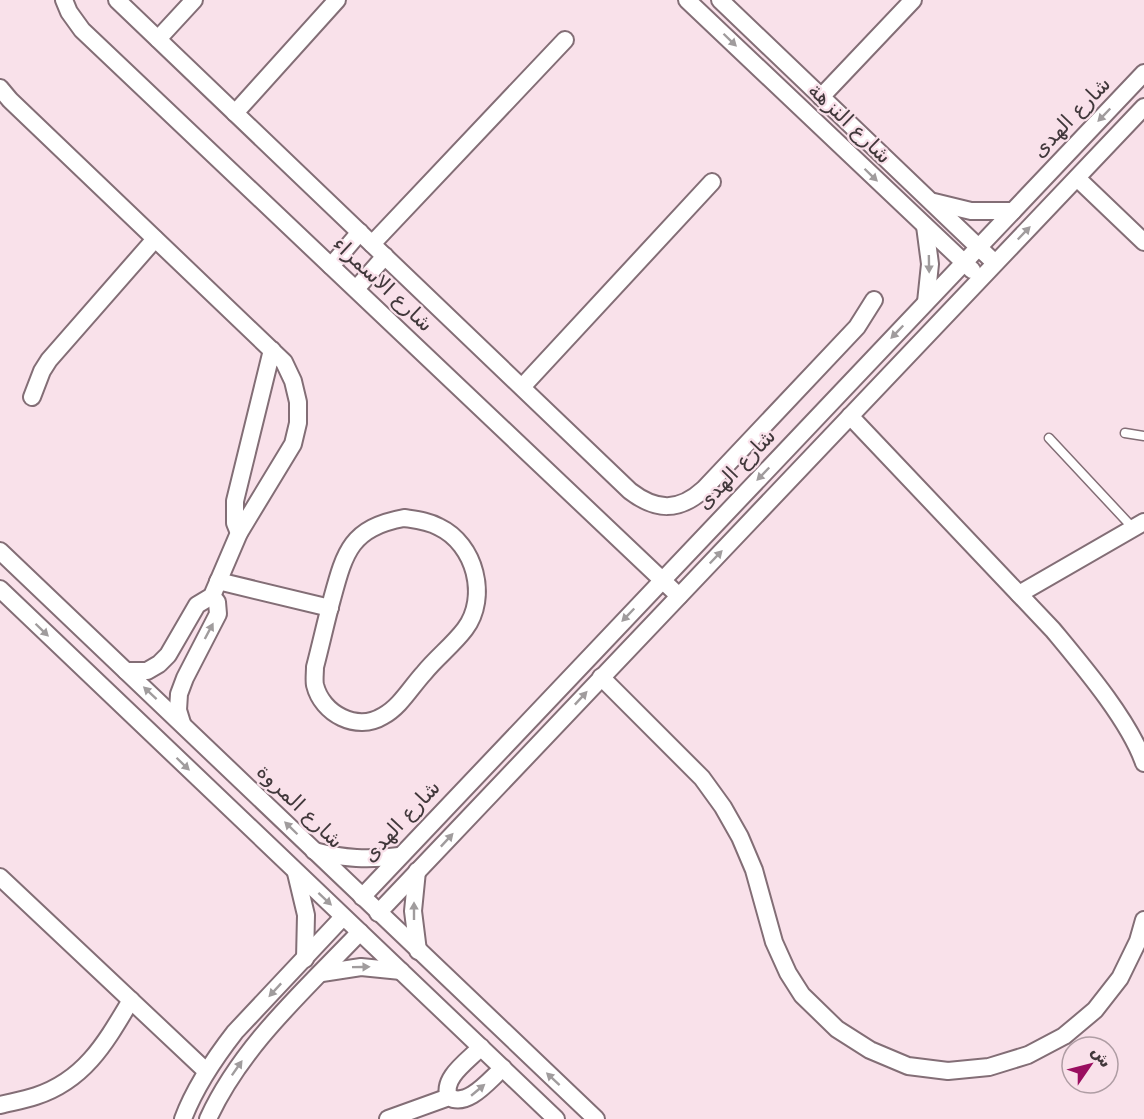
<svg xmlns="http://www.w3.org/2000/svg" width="1144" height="1119" font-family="'DejaVu Sans','Noto Sans Arabic',sans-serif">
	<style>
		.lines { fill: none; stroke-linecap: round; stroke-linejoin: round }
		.lane-casing { stroke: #836e76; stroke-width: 11 }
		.street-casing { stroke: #836e76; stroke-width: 20 }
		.lane { stroke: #fff; stroke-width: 8 }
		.street { stroke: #fff; stroke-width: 16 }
		.oneway { fill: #a09c9d }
		.labels { text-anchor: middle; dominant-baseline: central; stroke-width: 4.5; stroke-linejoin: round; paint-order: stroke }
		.street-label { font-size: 21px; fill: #41383b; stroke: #f9e1ea }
	</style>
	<rect width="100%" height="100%" fill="#f9e1ea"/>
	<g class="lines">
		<!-- lane casing -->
		<g class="lane-casing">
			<g id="lane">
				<path d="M1125,433L1144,436"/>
				<path d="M1049,438L1133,528"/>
			</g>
		</g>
		<!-- street casing -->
		<g class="street-casing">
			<g id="street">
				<path d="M64,0L69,12L82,30L679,596"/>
				<path d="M117,0L630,491C656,511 679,512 704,489L857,327L874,300"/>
				<path d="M687,0L972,270"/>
				<path d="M720,0L995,263"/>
				<path d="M158,39L194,0"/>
				<path d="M0,88L10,100L284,362L293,381L298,402V423L293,444L239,533L212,596L197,605L168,655L159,664L147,671H126"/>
				<path d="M821,97L913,0"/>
				<path d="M235,113L337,0"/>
				<path d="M1077,178L1144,242"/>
				<path d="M934,202L971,211H1013"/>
				<path d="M925,226L930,264L926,302"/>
				<path d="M372,244L565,40"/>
				<path d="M331,266L360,232"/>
				<path d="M356,289L385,256"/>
				<path d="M522,387L712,182"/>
				<path d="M32,397L42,371L49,360L155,239"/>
				<path d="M850,416L1053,630C1082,665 1129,720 1144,763"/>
				<path d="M404,518C417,520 428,521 439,527C475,544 489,597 465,629C453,645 436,658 424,673C411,687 400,707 383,716C357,732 322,714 315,685C314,680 315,673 315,667C321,644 326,621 332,599C345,551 351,528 404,518Z"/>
				<path d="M239,533L235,523V501L272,350"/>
				<path d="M0,551L596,1119"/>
				<path d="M218,581L330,608"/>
				<path d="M0,589L556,1119"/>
				<path d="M1019,594L1144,522"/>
				<path d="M601,677L702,778L723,807L740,837L754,870L774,942L788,973L802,995L837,1029L870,1050L908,1066L948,1071L989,1067L1028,1055L1064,1036L1095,1010L1120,978L1138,941L1144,920"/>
				<path d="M182,723L178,710L179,694L185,678L218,614L217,602L212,596"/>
				<path d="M314,851C344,859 369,860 399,856"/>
				<path d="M417,871L413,911L418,951"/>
				<path d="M296,873L306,915L305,959"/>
				<path d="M0,877L206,1071"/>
				<path d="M362,897L1144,73"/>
				<path d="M378,913L1144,107"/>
				<path d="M322,973L361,967L401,971"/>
				<path d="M449,1097C441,1078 469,1060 481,1047"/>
				<path d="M0,1105C12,1102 24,1100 36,1096C85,1080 106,1042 131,1000"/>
				<path d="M183,1119C195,1087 214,1059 235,1032L343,917"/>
				<path d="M208,1119C242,1045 305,990 360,932"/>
				<path d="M388,1119L449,1097C468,1108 490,1079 503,1068"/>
			</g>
		</g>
		<!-- lane -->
		<use href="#lane" class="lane"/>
		<!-- street -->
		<use href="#street" class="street"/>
	</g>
	<!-- one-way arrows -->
	<defs><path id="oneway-solid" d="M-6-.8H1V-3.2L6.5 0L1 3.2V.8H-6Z" transform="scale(1.5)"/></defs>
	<g class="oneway">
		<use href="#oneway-solid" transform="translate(730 40) rotate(44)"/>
		<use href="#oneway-solid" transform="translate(1104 115) rotate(134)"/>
		<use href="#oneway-solid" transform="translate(871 175) rotate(44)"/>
		<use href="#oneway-solid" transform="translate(1024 233) rotate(-46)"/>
		<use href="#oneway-solid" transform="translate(929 264) rotate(89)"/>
		<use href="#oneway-solid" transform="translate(897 332) rotate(134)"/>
		<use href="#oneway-solid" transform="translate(763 474) rotate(134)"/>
		<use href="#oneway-solid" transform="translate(716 557) rotate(-46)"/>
		<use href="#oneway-solid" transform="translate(628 615) rotate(134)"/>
		<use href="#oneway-solid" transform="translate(42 630) rotate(44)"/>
		<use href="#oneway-solid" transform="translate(209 631) rotate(-62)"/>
		<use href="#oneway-solid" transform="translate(150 693) rotate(-137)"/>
		<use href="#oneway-solid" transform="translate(581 698) rotate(-47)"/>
		<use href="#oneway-solid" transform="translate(183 764) rotate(44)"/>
		<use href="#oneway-solid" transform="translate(291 828) rotate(-136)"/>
		<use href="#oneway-solid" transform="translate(447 840) rotate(-47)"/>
		<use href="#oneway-solid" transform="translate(325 899) rotate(43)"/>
		<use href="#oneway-solid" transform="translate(414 911) rotate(-90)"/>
		<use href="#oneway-solid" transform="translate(361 967) rotate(-1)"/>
		<use href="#oneway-solid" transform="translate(275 990) rotate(133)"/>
		<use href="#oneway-solid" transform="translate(237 1068) rotate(-55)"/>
		<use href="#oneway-solid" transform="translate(553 1079) rotate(-137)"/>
		<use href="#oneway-solid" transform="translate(478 1090) rotate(-40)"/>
	</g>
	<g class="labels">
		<!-- street labels -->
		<g class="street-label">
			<text transform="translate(1071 117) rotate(-46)">شارع الهدى</text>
			<text transform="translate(850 123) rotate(44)">شارع النزهة</text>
			<text transform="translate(383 284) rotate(43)">شارع الاسمراء</text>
			<text transform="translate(736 469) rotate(-46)">شارع الهدى</text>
			<text transform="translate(300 806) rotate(44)">شارع المروة</text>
			<text transform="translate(401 821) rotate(-47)">شارع الهدى</text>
		</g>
	</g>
	<!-- north arrow -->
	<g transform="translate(1090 1065) rotate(55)"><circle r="28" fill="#f9e1ea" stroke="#af9da4" stroke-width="1.5"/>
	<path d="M0-4.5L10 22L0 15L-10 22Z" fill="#9a0e60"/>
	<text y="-9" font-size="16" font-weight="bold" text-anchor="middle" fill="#41383b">ش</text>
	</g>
</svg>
